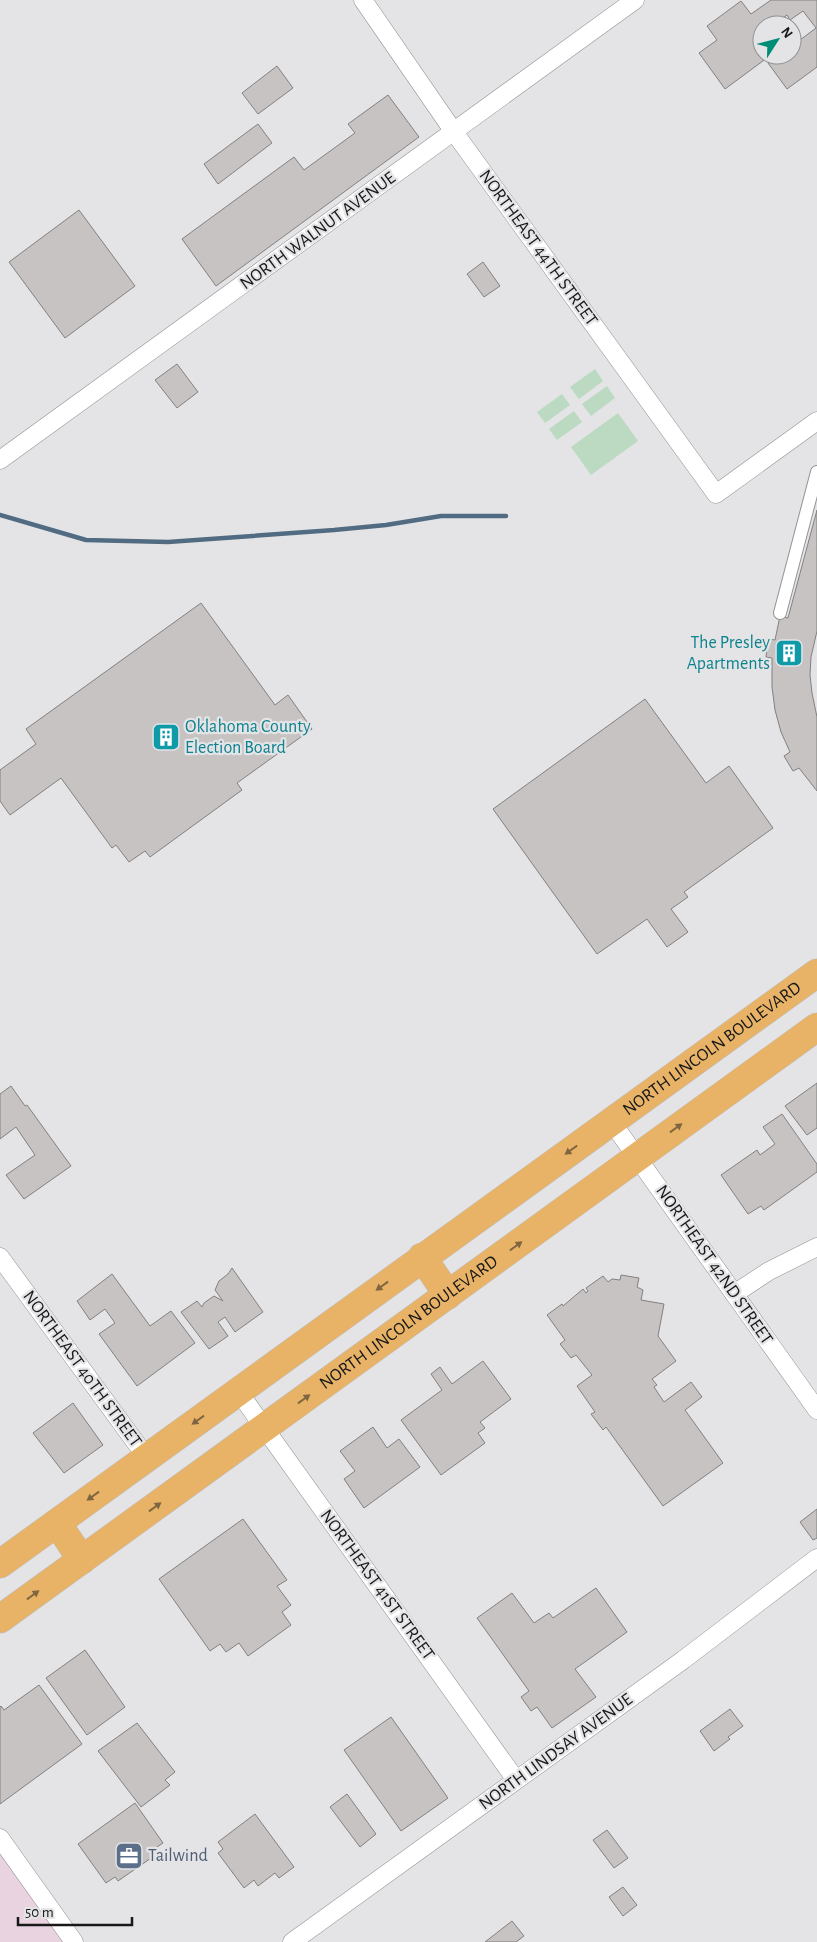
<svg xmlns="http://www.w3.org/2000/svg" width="817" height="1942" font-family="'Alegreya Sans',sans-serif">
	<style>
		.commercial { fill: #e9d3e1 }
		.green { fill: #bbdac1 }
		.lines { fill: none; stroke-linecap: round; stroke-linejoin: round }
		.stream { stroke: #516c82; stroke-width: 4.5 }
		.building { fill: #c6c3c2; stroke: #838080 }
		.pedestrian-casing { stroke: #939395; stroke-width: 14 }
		.minor-casing { stroke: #939395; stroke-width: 19 }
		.primary-casing { stroke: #bebebf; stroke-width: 29 }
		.pedestrian { stroke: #fff; stroke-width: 12 }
		.minor { stroke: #fff; stroke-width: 18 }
		.primary { stroke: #e8b367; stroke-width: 28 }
		.oneway { fill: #806640 }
		.labels { text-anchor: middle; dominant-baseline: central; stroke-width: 4.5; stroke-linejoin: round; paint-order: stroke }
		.street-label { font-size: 18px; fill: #181819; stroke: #e4e4e6 }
		.culture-label { font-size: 18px; fill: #0d838f; stroke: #e4e4e6; text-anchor: end }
		.service-label { font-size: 18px; fill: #4e5e75; stroke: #e4e4e6; text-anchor: start }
	</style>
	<rect width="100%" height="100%" fill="#e4e4e6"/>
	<!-- commercial -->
	<path class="commercial" d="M0,1850L66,1942H0Z"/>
	<!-- green -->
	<g class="green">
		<path d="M595,369L603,381L579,399L570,387Z"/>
		<path d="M607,386L615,398L591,416L582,404Z"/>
		<path d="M562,394L570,405L545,423L537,412Z"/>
		<path d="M574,411L582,422L557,440L549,429Z"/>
		<path d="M618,413L638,441L591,475L571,447Z"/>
	</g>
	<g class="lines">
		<!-- stream -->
		<path class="stream" d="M0,515L86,540L168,542L334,530L386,525L441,516H506"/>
	</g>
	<!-- building -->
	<g class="building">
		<path d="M771,0H817V67L787,89L768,63L779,55H792V46L816,28L803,11L790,20L787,15L780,20L784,25H762V55H771L725,89L699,53L717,40L707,26L741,1L751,14Z"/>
		<path d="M277,66L293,88L258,114L242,93Z"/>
		<path d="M388,95L419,137L216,286L182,239L294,157L304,170L355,133L348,124Z"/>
		<path d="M258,124L272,143L218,184L204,164Z"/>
		<path d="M79,210L135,286L65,338L9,262Z"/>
		<path d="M483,262L500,286L484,297L467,274Z"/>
		<path d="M177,364L198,392L177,408L155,380Z"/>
		<path d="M817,510V631L811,657L810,675L812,693L817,717V791L799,768L793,771L784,756L790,752L781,732L775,710L772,687V658L766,657L768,639L775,640L780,616L788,618Z"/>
		<path d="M201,603L275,705L288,695L312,729L237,783L242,790L150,857L145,851L129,862L116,845L112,848L61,778L10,815L0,801V770L36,744L26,729Z"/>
		<path d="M645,699L706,783L729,766L773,828L684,892L688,897L671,909L688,932L667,947L647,919L597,954L493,809Z"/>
		<path d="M817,1083V1128L807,1135L785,1106Z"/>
		<path d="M11,1086L25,1106L27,1105L71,1166L24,1199L6,1175L35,1155L16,1127L0,1139V1094Z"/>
		<path d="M782,1114L817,1164V1172L764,1210L761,1206L748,1214L721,1175L757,1150L760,1155L775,1144L763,1127Z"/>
		<path d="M232,1268L263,1312L235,1332L225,1317L218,1322L228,1336L209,1349L181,1312L197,1301L202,1307L204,1303L214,1296L223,1301L215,1290L219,1281L228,1274Z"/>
		<path d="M112,1274L150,1326L171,1311L195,1343L137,1386L99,1334L115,1323L105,1309L90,1320L77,1301Z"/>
		<path d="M621,1275L639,1278L637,1287L643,1290L641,1300L664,1304L658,1336L676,1361L652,1379L657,1385L654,1387L664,1402L691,1382L702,1397L685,1410L723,1463L663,1506L606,1427L603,1430L591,1414L595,1412L577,1386L592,1375L576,1355L571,1358L560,1344L565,1340L547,1315L562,1304L563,1306L583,1289L586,1293L588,1291L586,1288L603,1276L608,1282L612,1279L620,1280Z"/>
		<path d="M483,1361L511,1399L480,1422L485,1428L478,1433L485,1443L441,1475L401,1420L442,1390L431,1374L440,1367L452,1384Z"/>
		<path d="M73,1403L103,1445L64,1473L33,1433Z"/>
		<path d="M373,1427L387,1448L399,1439L420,1467L364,1508L344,1479L355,1471L340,1451Z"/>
		<path d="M817,1509V1538L813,1540L800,1522Z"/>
		<path d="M243,1519L287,1580L277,1586L291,1605L282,1612L291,1625L248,1656L239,1643L226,1652L220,1644L210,1651L159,1579Z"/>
		<path d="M596,1588L627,1632L575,1669L596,1697L552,1728L537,1707L531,1711L521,1697L529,1691L477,1618L512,1593L534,1623L549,1613L553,1618Z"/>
		<path d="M85,1650L125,1707L87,1735L46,1678Z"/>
		<path d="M39,1685L82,1744L0,1804V1707L1,1706L4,1710Z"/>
		<path d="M730,1709L743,1726L728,1737L730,1739L714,1751L700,1731Z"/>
		<path d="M391,1717L448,1798L401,1831L344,1750Z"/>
		<path d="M137,1723L175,1772L165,1780L170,1785L141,1807L98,1751Z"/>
		<path d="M347,1794L376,1834L360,1847L330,1807Z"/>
		<path d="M135,1803L163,1843L151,1851L154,1856L118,1881L115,1877L106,1883L78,1844Z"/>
		<path d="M255,1814L294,1867L279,1878L275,1873L258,1886L254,1880L244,1888L218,1853L223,1849L218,1842Z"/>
		<path d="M607,1830L628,1858L614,1868L593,1840Z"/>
		<path d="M623,1887L637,1905L623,1916L609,1897Z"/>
		<path d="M512,1921L524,1936L516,1942H485Z"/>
	</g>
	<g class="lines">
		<!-- pedestrian casing -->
		<g class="pedestrian-casing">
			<path id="pedestrian" d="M780,613L817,472"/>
		</g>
		<!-- minor casing -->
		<g class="minor-casing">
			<g id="minor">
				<path d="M363,0L454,132L716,494L817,421"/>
				<path d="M0,460L635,0"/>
				<path d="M611,1121L817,1410"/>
				<path d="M0,1257L147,1458"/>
				<path d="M734,1294L769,1271L817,1247"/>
				<path d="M238,1391L516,1780"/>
				<path d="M0,1838L74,1942"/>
				<path d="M292,1942L683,1660L817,1558"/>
			</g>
		</g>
		<!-- primary casing -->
		<g class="primary-casing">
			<g id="primary">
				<path d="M422,1257L448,1295"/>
				<path d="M57,1523L82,1560"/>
				<path id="s1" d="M0,1564L817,973"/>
				<path id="s2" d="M0,1619L817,1027"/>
			</g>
		</g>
		<!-- pedestrian -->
		<use href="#pedestrian" class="pedestrian"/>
		<!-- minor -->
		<use href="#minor" class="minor"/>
		<!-- primary -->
		<use href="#primary" class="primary"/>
	</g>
	<!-- one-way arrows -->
	<defs><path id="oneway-solid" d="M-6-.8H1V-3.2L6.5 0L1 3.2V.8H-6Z" transform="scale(1.25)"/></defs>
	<g class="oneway">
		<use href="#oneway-solid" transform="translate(676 1128) rotate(-36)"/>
		<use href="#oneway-solid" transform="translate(571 1150) rotate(144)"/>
		<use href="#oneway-solid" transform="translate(516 1246) rotate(-36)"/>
		<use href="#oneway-solid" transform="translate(382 1286) rotate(144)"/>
		<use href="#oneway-solid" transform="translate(304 1399) rotate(-36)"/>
		<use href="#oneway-solid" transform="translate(198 1420) rotate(144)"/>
		<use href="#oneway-solid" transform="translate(93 1496) rotate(144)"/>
		<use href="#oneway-solid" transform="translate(155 1507) rotate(-36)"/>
		<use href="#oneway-solid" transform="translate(33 1595) rotate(-36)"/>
	</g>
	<!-- icons -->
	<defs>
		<g id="building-square" transform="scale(1.4375)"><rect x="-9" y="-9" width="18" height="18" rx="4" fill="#0f9aa8" stroke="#e4e4e6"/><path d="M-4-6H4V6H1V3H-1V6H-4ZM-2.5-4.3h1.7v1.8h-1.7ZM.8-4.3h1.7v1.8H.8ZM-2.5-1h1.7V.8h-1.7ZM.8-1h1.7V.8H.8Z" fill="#fff"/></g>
		<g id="office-square" transform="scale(1.4375)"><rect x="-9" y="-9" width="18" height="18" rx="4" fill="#5c6f8a" stroke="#e4e4e6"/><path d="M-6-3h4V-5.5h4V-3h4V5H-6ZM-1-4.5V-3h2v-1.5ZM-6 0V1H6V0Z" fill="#fff"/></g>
	</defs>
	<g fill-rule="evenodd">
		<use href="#building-square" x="789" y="653"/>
		<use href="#building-square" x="166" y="737"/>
		<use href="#office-square" x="129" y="1856"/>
	</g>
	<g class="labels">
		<!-- street labels -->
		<g class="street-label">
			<text transform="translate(318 231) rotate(-36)">NORTH WALNUT AVENUE</text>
			<text transform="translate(538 248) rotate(54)">NORTHEAST 44TH STREET</text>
			<text stroke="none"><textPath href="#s1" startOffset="879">NORTH LINCOLN BOULEVARD</textPath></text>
			<text transform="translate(714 1265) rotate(55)">NORTHEAST 42ND STREET</text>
			<text stroke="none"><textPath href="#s2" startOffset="505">NORTH LINCOLN BOULEVARD</textPath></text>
			<text transform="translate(82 1369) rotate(54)">NORTHEAST 40TH STREET</text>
			<text transform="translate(377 1585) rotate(54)">NORTHEAST 41ST STREET</text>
			<text transform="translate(556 1752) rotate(-36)">NORTH LINDSAY AVENUE</text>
		</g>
		<!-- culture labels -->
		<g class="culture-label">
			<text x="770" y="643">The Presley<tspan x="770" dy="21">Apartments</tspan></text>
			<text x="185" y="727" text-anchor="start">Oklahoma County<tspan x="185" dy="21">Election Board</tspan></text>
		</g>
		<!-- service labels -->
		<g class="service-label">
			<text x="148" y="1856">Tailwind</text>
		</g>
	</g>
	<!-- north arrow -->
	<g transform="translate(777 40) rotate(54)"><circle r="24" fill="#e4e4e6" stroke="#929294"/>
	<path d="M0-4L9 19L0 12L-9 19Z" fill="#008d77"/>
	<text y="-8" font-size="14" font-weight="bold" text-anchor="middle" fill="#181819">N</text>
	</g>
	<!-- scale -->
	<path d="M18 1917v8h114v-8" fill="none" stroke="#181819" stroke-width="2.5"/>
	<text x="25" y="1917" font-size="15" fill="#181819" stroke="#e4e4e6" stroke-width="4" paint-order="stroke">50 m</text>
</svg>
